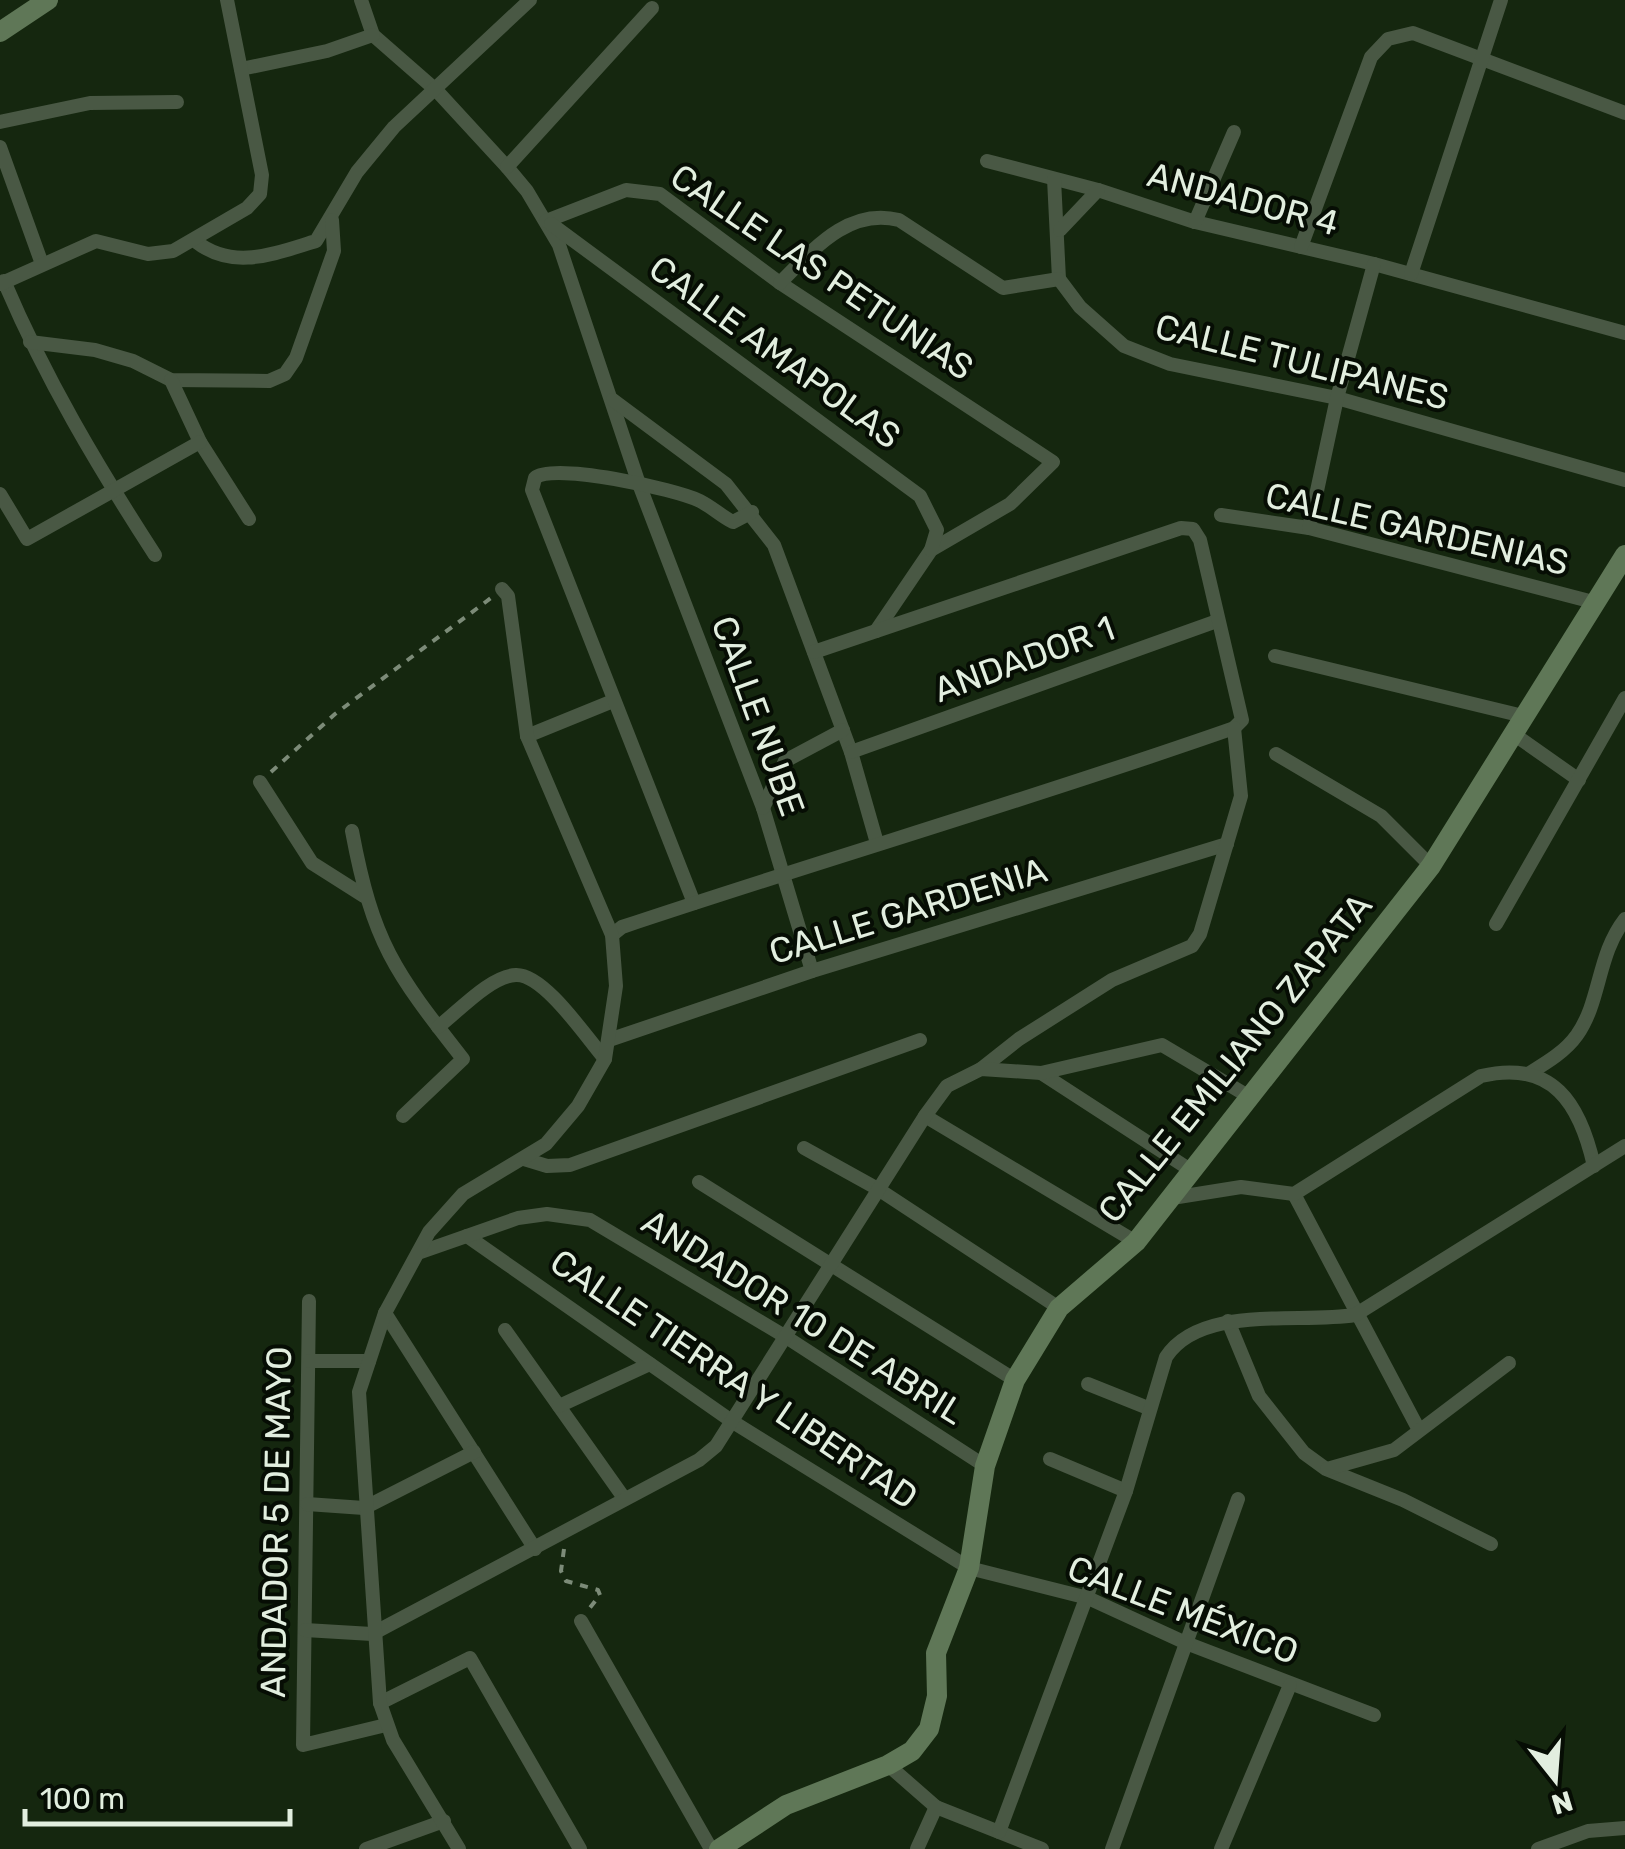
<svg xmlns="http://www.w3.org/2000/svg" width="1625" height="1849" font-family="Rubik,sans-serif">
	<style>
		.lines { fill: none; stroke-linecap: round; stroke-linejoin: round }
		.path { stroke: #7c8b78; stroke-width: 4; stroke-dasharray: 8 8; stroke-linecap: butt }
		.street { stroke: #495844; stroke-width: 14 }
		.secondary { stroke: #5f7757; stroke-width: 20 }
		.labels { text-anchor: middle; dominant-baseline: central; stroke-width: 8; stroke-linejoin: round; paint-order: stroke }
		.street-label { font-size: 35px; fill: #e2eedf; stroke: #060d04 }
	</style>
	<rect width="100%" height="100%" fill="#15270f"/>
	<g class="lines">
		<!-- path -->
		<g class="path">
			<path d="M271,772L335,714L491,598"/>
			<path d="M564,1549L561,1571L566,1581L598,1590L600,1595L589,1609"/>
		</g>
		<!-- street -->
		<g class="street">
			<path d="M361,0L373,35L437,91L507,167L527,191L559,245L639,484L763,808L812,971"/>
			<path d="M241,69L327,51L373,35"/>
			<path d="M0,122L90,103L177,102"/>
			<path d="M0,147L42,264"/>
			<path d="M987,161L1098,190L1195,222L1374,264L1625,333"/>
			<path d="M507,167L652,8"/>
			<path d="M1054,179L1059,279"/>
			<path d="M546,221L626,190L660,194L780,283L1053,462L1010,504L931,550L876,631"/>
			<path d="M1195,222L1234,132"/>
			<path d="M551,224L920,496L937,530L931,550"/>
			<path d="M1060,230L1098,190"/>
			<path d="M195,241C233,271 273,254 316,241L357,172L394,127L530,0"/>
			<path d="M1301,247L1371,57L1388,39L1413,33L1625,113"/>
			<path d="M1411,274L1501,0"/>
			<path d="M4,281C45,378 98,467 155,555"/>
			<path d="M780,283C813,250 848,207 899,220L1003,288L1059,279L1080,307L1124,346L1170,364L1337,398L1625,480"/>
			<path d="M0,284L96,241L148,254L173,251L247,208L260,194L262,175L227,0"/>
			<path d="M30,342L95,350L133,361L171,380L269,381L285,374L296,358L334,251L332,220"/>
			<path d="M171,380L200,442L249,519"/>
			<path d="M613,400L726,484L774,545L851,752L877,843"/>
			<path d="M0,494L27,539L200,442"/>
			<path d="M1221,515L1309,528L1597,603"/>
			<path d="M1309,528L1337,398L1374,264"/>
			<path d="M1275,656L1523,716"/>
			<path d="M1512,733L1579,780"/>
			<path d="M527,736L613,701"/>
			<path d="M851,752L1217,621"/>
			<path d="M1276,754L1381,816L1431,866"/>
			<path d="M260,782L312,863L364,896"/>
			<path d="M763,808L785,761L843,730"/>
			<path d="M352,831C373,943 394,971 463,1059L403,1116"/>
			<path d="M694,903L532,490L535,478C553,462 675,489 700,501C712,507 721,516 733,522L752,512"/>
			<path d="M1496,924L1625,698"/>
			<path d="M612,935L622,927C825,859 1032,799 1234,728L1242,720L1200,540L1193,529L1181,528L814,652"/>
			<path d="M438,1027C458,1012 490,976 516,975C544,974 586,1037 605,1059"/>
			<path d="M609,1040L812,971L1227,844"/>
			<path d="M981,1069L1019,1039L1112,980L1192,946L1200,934L1241,796L1234,728"/>
			<path d="M1041,1073L1192,1171"/>
			<path d="M1528,1074C1546,1063 1565,1052 1577,1035C1601,1001 1597,955 1625,919"/>
			<path d="M925,1116L1136,1242"/>
			<path d="M804,1148L878,1189L1059,1308"/>
			<path d="M524,1159L547,1166L570,1165L920,1040"/>
			<path d="M699,1182L1015,1380"/>
			<path d="M1294,1194L1419,1430"/>
			<path d="M1172,1198L1241,1187L1294,1194L1481,1076C1553,1059 1580,1104 1594,1166"/>
			<path d="M467,1236L733,1422L969,1568L1088,1598L1186,1643L1374,1715"/>
			<path d="M421,1252L518,1218L547,1214L590,1220L786,1337L985,1466"/>
			<path d="M309,1301L303,1745L386,1725"/>
			<path d="M385,1313L535,1549"/>
			<path d="M1228,1321L1259,1396L1304,1453L1326,1469L1403,1500L1491,1544"/>
			<path d="M505,1330L624,1498"/>
			<path d="M310,1361H369"/>
			<path d="M1088,1384L1148,1408"/>
			<path d="M559,1406L650,1364"/>
			<path d="M1050,1459L1126,1491"/>
			<path d="M1327,1469L1394,1450L1509,1363"/>
			<path d="M307,1504L364,1508L474,1452"/>
			<path d="M581,1621L711,1849"/>
			<path d="M305,1630L372,1634L699,1460L716,1446L925,1116L947,1086L981,1069L1041,1073L1162,1045L1248,1096"/>
			<path d="M380,1703L470,1658L580,1849"/>
			<path d="M888,1765L936,1807L1042,1849"/>
			<path d="M999,1832L1126,1491L1166,1357C1201,1304 1298,1324 1355,1315L1625,1146"/>
			<path d="M366,1849L444,1821"/>
			<path d="M459,1849L393,1740L380,1703L359,1392L385,1313L429,1232L463,1194L546,1144L578,1106L605,1059L616,986L612,935L527,736L508,596L502,589"/>
			<path d="M917,1849L936,1807"/>
			<path d="M1112,1849L1238,1499"/>
			<path d="M1221,1849L1290,1685"/>
			<path d="M1538,1849L1588,1831L1625,1828"/>
		</g>
		<!-- secondary -->
		<g class="secondary">
			<path d="M0,32L48,0"/>
			<path d="M719,1849L786,1805L888,1765L912,1751L929,1729L937,1696L936,1653L969,1568L985,1466L1015,1380L1059,1308L1136,1242L1431,866L1625,555"/>
		</g>
	</g>
	<g class="labels">
		<!-- street labels -->
		<g class="street-label">
			<text transform="translate(1243 199) rotate(15)">ANDADOR 4</text>
			<text transform="translate(822 272) rotate(34)">CALLE LAS PETUNIAS</text>
			<text transform="translate(775 352) rotate(36)">CALLE AMAPOLAS</text>
			<text transform="translate(1302 362) rotate(14)">CALLE TULIPANES</text>
			<text transform="translate(1417 529) rotate(13)">CALLE GARDENIAS</text>
			<text transform="translate(1024 659) rotate(-20)">ANDADOR 1</text>
			<text transform="translate(758 716) rotate(70)">CALLE NUBE</text>
			<text transform="translate(908 911) rotate(-17)">CALLE GARDENIA</text>
			<text transform="translate(1235 1058) rotate(-51)">CALLE EMILIANO ZAPATA</text>
			<text transform="translate(803 1317) rotate(32)">ANDADOR 10 DE ABRIL</text>
			<text transform="translate(734 1379) rotate(34)">CALLE TIERRA Y LIBERTAD</text>
			<text transform="translate(276 1522) rotate(-89)">ANDADOR 5 DE MAYO</text>
			<text transform="translate(1183 1610) rotate(21)">CALLE MÉXICO</text>
		</g>
	</g>
	<!-- north arrow -->
	<g transform="translate(1555 1779) rotate(163)" stroke="#060d04" stroke-width="8" paint-order="stroke">
	<path d="M0-8L18 38L0 25L-18 38Z" fill="#e2eedf"/>
	<text y="-15" font-size="28" font-weight="bold" text-anchor="middle" fill="#e2eedf">N</text>
	</g>
	<!-- scale -->
	<path d="M25 1809v15h265v-15" fill="none" stroke="#e2eedf" stroke-width="5"/>
	<text x="40" y="1809" font-size="30" fill="#e2eedf" stroke="#060d04" stroke-width="8" paint-order="stroke">100 m</text>
</svg>
